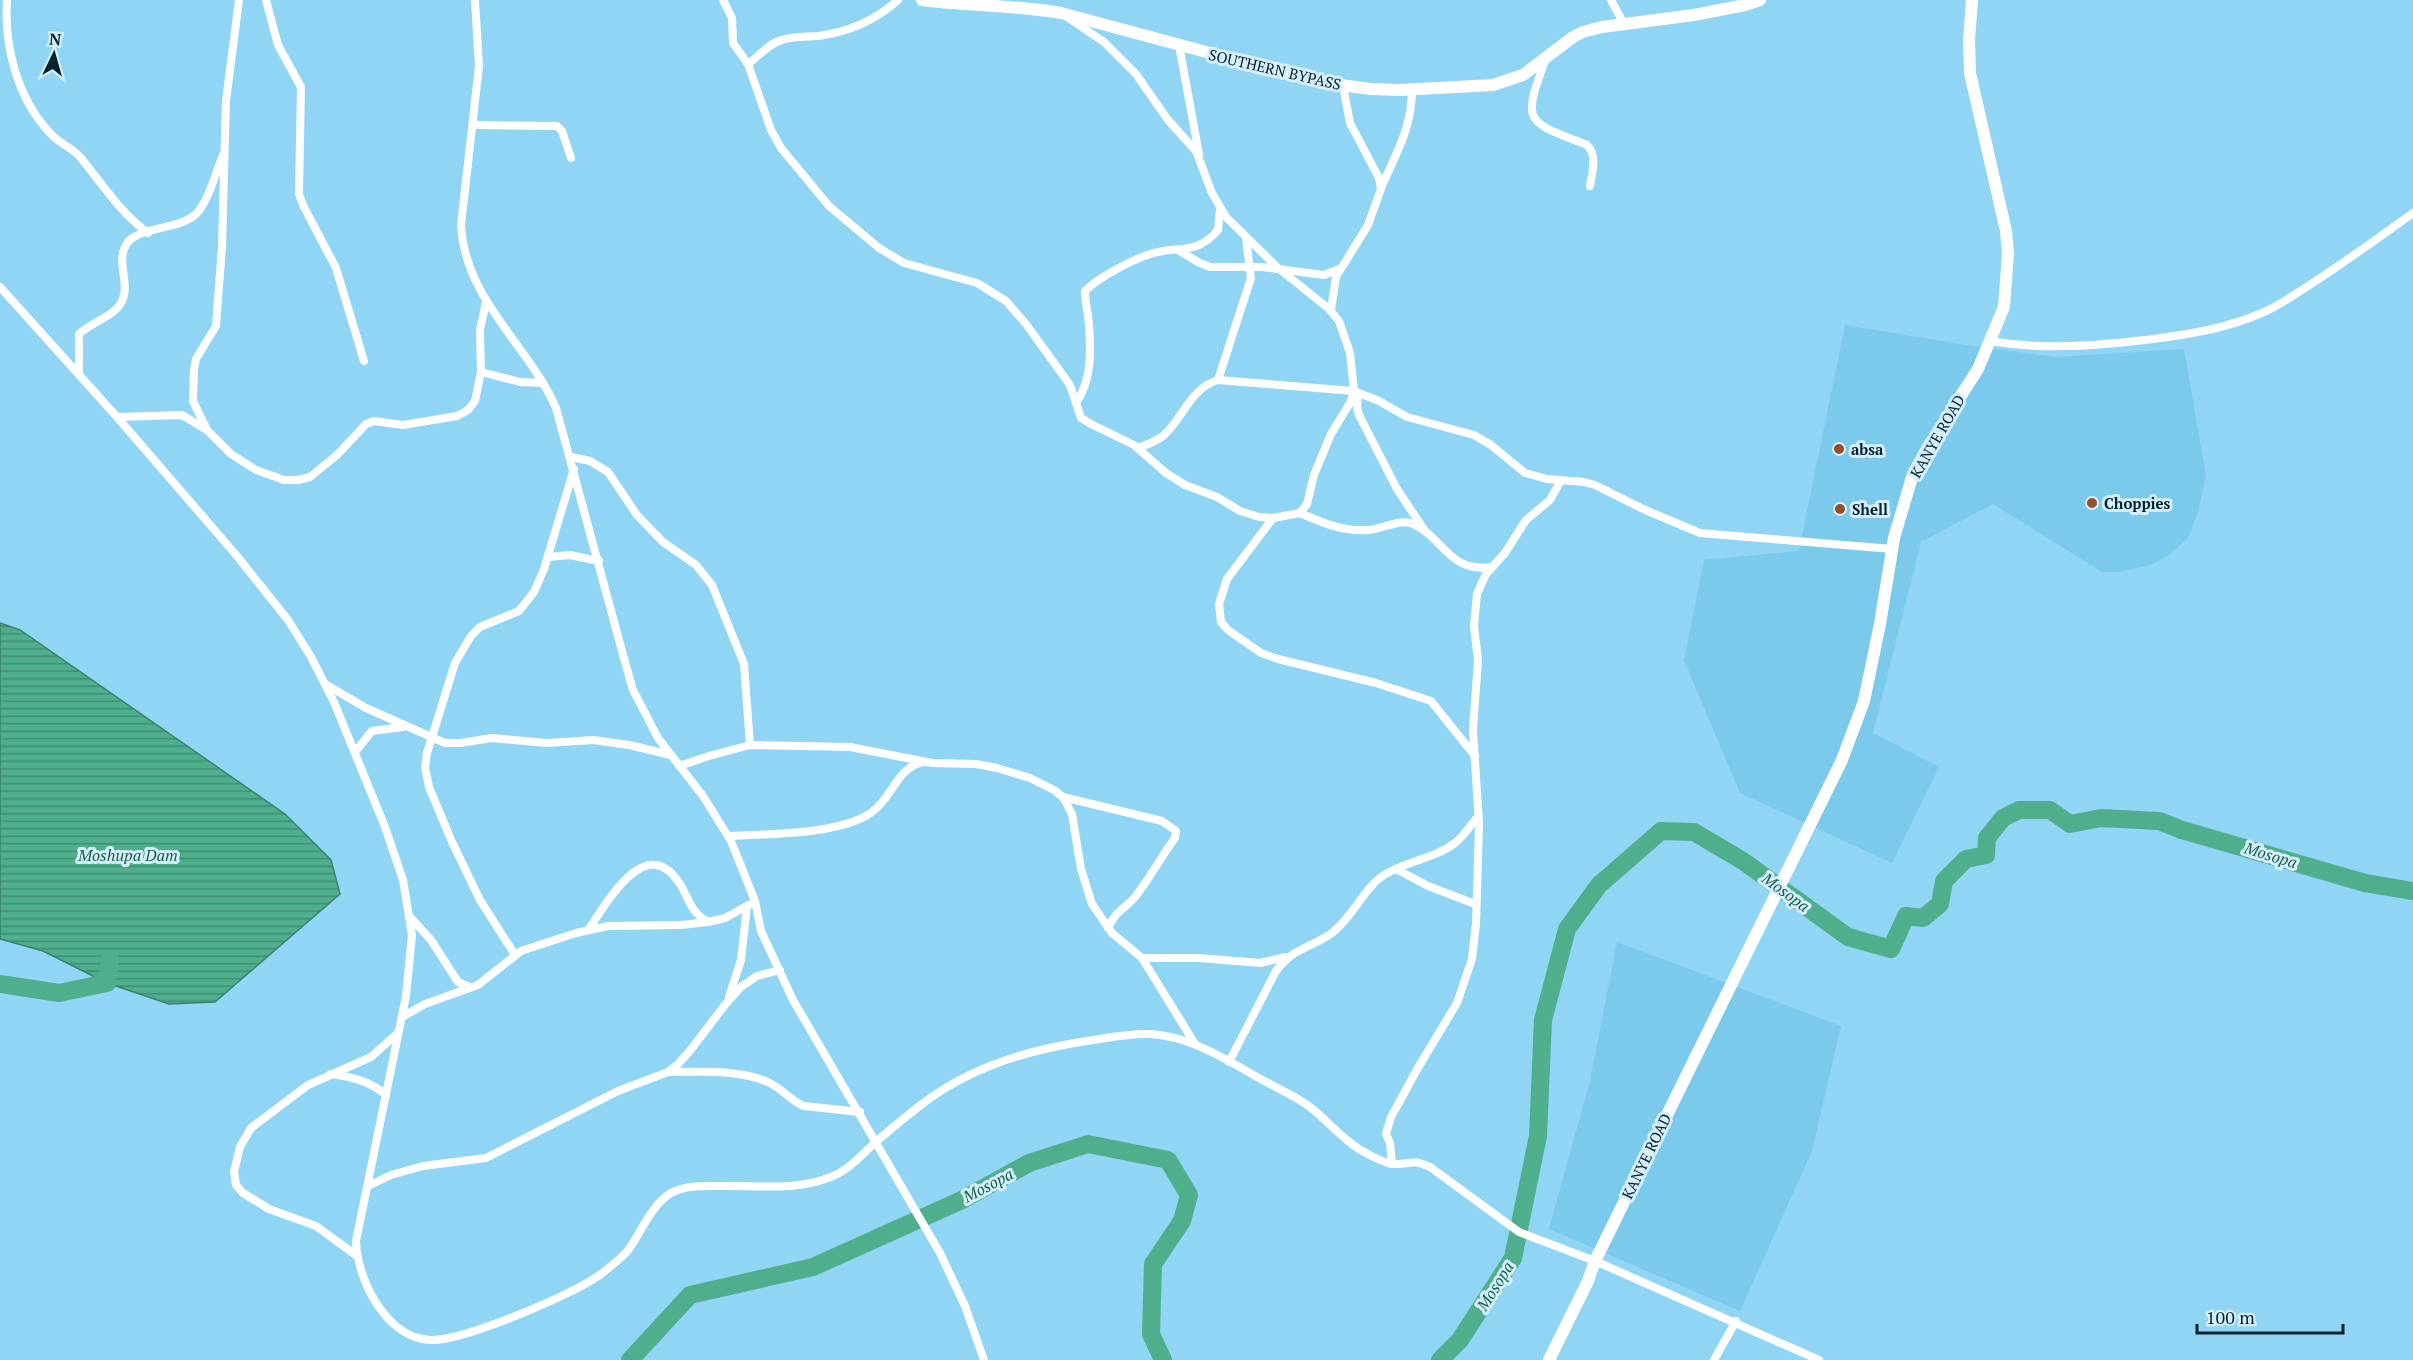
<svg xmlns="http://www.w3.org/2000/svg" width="2413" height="1360" font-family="'PT Serif',serif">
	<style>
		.built { fill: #7bcaeb }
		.water { fill: url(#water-rules); stroke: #388470; stroke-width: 1.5 }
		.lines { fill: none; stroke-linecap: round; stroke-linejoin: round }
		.river { stroke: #4fae8c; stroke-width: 18 }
		.street { stroke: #fff; stroke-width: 8 }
		.secondary { stroke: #fff; stroke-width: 12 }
		.poi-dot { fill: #964f2a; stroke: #d5f0fc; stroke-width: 2 }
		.labels { text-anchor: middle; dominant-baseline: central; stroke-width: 6; stroke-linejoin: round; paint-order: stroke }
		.street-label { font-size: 15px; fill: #04222d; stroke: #d5f0fc }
		.poi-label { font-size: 15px; font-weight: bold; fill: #04222d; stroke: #d5f0fc; text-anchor: start }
		.water-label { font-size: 16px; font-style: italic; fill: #176149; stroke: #d5f0fc }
	</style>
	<defs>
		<pattern id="water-rules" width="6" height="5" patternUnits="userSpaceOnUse" patternTransform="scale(1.5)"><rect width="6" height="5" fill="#4fae8c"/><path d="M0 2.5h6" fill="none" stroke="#3f8d73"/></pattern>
	</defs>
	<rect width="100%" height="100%" fill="#90d5f3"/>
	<!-- built -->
	<g class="built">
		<path d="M1845,325L1972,346L2056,357L2184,349L2206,476L2198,512L2188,538L2169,555L2151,565L2119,572H2102L1993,504L1921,542L1873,733L1939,767L1892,863L1740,793L1684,660L1704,560L1799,551Z"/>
		<path d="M1617,942L1841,1026L1812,1151L1740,1311L1549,1229L1590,1081Z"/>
	</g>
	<!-- water -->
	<path class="water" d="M0,623L20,630L285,814L331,860L340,894L215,1002L169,1004L107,983L43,951L0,939Z"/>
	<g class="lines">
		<!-- river -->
		<g class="river">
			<path d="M0,984L59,993L107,983L110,959"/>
			<path d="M630,1360L690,1295L813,1267L962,1200L1029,1163L1088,1144L1168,1160L1189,1195L1182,1221L1153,1264L1151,1334L1163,1360"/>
			<path d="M1440,1360L1460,1340L1513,1258L1538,1136L1543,1020L1567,929L1599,885L1661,831L1694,832L1743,861L1848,937L1891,949L1906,916L1923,918L1940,904L1944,881L1966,859L1986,855L1987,838L2003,818L2019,810H2050L2070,824L2101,818L2159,821L2182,830L2365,883L2413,891"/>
		</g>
		<!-- street -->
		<g class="street">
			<path d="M7,0C4,46 17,97 49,132C58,143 72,147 81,158C102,184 120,212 148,233"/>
			<path d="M266,0L278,45L301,87L299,194L303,205L336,268L364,361"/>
			<path d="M475,0L479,66L461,225C465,300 528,344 556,408L625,662L633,690L658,738L703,796L731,841L755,901L761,931L793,1000L940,1253L965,1306L984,1360"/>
			<path d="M723,0L732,18L733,43L748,64L771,130L781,148L829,206L879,248L904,263L977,283L1006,301L1026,324L1070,385L1081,418L1091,424L1134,445L1166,473L1185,485L1217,497L1240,511L1259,517L1273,518L1300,513L1307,504L1314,475L1331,434L1350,403L1354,391L1350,353L1339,321L1328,308L1278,268L1226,217L1212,193L1196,151L1168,120L1136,74L1104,42L1067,17"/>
			<path d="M1611,0L1624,24"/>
			<path d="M1179,45L1199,154"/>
			<path d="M1546,58C1522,124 1524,120 1587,145C1598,155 1592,173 1590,186"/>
			<path d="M748,64C759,56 769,43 782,40C794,36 806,37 818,36C848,32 876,20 898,0"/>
			<path d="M473,125L557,126L562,131L571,158"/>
			<path d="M1381,188C1396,153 1412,129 1412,89"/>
			<path d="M1178,250L1198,262L1210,267H1262L1324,275L1339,269"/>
			<path d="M0,287L117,417L237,556L288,620L311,657L334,702L385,827L403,880L412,935L406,996L356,1241C357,1279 386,1338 430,1340C461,1342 575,1294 601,1274C610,1267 622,1258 629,1249C641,1232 652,1204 671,1193C686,1185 704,1186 721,1186C755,1185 795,1191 828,1178C849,1171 862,1154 878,1140C891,1129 904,1118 917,1108C968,1067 1030,1049 1093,1040C1112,1037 1131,1033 1150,1034C1192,1036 1230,1062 1266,1082C1281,1090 1297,1097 1310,1107C1327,1120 1341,1138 1359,1149C1367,1154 1384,1163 1393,1164C1412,1165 1410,1158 1430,1167L1519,1232L1595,1261L1819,1360"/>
			<path d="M1331,310L1336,277L1368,225L1381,189L1379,178L1350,123L1343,86"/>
			<path d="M1990,341C2042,350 2092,346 2145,340C2186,335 2226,329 2264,312C2280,305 2294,295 2308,286C2344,263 2378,238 2413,213"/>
			<path d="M481,372L520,382L543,383"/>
			<path d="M79,374V334C92,322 115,316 122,301C131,283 114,259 128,242C142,226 179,230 196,214C208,202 216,172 223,155"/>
			<path d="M1218,380L1251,278L1246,238"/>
			<path d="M1358,393L1357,407L1359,415L1397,489L1425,531"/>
			<path d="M1076,403C1092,380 1091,351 1089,324C1088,313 1085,302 1085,291C1099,277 1132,260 1150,254C1178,245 1196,256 1218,230L1220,209"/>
			<path d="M117,417L182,415L207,430L231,454L256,470L284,480H298L310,477L337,455L366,424L374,421L403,425L457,416L468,410L475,401L481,372L480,330L486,302"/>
			<path d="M207,430L193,401L194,369L196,359L216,326L222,247L226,101L239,0"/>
			<path d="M1138,448C1146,445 1155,442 1163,436C1183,419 1190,388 1218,380L1354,391L1379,401L1407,417L1474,435L1491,445L1525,473L1547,479L1584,482L1595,485L1643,509L1700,533L1892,549"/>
			<path d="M571,457L590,461L608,472L637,515L663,542L696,565L712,585L744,664L750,745"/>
			<path d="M1300,513C1320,522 1344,532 1367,530C1381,530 1399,518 1413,524C1444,538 1449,573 1491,567"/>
			<path d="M1273,518L1227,579L1219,604L1221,622L1228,630L1261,653L1278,659L1376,683L1431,701L1475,756"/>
			<path d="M548,557L570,555L599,561"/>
			<path d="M325,684L366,708L445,743H460L492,738L547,743L593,740L629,745L671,755"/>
			<path d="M355,752L372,731L403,727"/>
			<path d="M679,766L709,756L750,745L850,747L932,763L976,764L997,768L1030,778L1054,790L1063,797L1072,814L1081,869L1092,904L1112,933L1142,958L1195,1044"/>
			<path d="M1063,797L1162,821L1176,831L1175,838C1161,857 1150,878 1135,897C1124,910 1116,910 1108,928"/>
			<path d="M728,836C768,834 840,835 872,812C894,796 896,768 923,762"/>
			<path d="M1396,869L1428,886L1475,904"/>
			<path d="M411,918L431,940L458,982L469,987"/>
			<path d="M588,930C606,905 644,833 678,881C690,898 688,910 708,922"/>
			<path d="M515,955L480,900L452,842L429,787L425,767L427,753L455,663L471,636L480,627L519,611L534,592L544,569L574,469"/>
			<path d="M1142,958H1199L1260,963L1286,957"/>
			<path d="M729,997L741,960L747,906L751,904"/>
			<path d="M402,1017L425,1004L478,985L521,951L576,933L608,926L681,925L708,922L725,918L747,906"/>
			<path d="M1229,1062L1276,971C1294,947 1311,948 1332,933C1353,917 1363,889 1384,875C1406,861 1434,859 1455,843C1465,835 1471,825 1479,815"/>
			<path d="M669,1072C700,1072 740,1069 770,1083C782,1089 791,1101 804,1106L860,1112"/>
			<path d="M331,1074C352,1077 370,1081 386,1095"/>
			<path d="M1392,1164L1390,1143L1386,1134L1391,1117L1419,1066L1457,1003L1472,959L1476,924L1479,824L1473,730L1478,660L1474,626L1477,594L1486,574L1505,553L1526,520L1550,500L1561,480"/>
			<path d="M368,1186L391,1175L423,1166L486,1158L618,1091L668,1072L677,1065L689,1052L728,1001L741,987L757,976L780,970"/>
			<path d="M357,1256L316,1226L269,1209L243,1193L236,1185L234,1172L240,1147L251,1128L308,1085L371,1057L398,1033"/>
			<path d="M1714,1360L1736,1321"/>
		</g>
		<!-- secondary -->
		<g class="secondary">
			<path d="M922,0C968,6 1015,5 1061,13L1318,82L1371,89L1400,90L1493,85L1523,75L1573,37L1583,32L1602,27L1694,15L1745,5L1760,0"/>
			<path d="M1549,1360L1588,1281L1595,1261L1842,760L1864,701L1880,624L1894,538L1913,474L1928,447L1978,369L2004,307L2008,253L2006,231L1970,73L1969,40L1972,0"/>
		</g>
	</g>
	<!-- markers -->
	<g class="poi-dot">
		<circle cx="1839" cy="449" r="6"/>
		<circle cx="2092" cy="503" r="6"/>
		<circle cx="1840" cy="509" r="6"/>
	</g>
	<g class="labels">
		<!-- street labels -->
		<g class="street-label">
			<text transform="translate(1275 69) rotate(13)">SOUTHERN BYPASS</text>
			<text transform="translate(1937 436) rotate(-60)">KANYE ROAD</text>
			<text transform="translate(1646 1156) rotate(-64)">KANYE ROAD</text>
		</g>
		<!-- poi labels -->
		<g class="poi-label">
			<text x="1851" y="449">absa</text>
			<text x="2104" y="503">Choppies</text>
			<text x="1852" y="509">Shell</text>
		</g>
		<!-- water labels -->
		<g class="water-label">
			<text x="128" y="855">Moshupa Dam</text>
			<text transform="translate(2271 855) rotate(17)">Mosopa</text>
			<text transform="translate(1786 892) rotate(36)">Mosopa</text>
			<text transform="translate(988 1185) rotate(-28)">Mosopa</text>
			<text transform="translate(1495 1286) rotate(-58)">Mosopa</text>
		</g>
	</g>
	<!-- north arrow -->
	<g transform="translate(54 54) rotate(5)" stroke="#d5f0fc" stroke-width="4.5" paint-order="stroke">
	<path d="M0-4.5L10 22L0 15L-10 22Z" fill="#04222d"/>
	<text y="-9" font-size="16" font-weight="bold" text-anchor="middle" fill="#04222d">N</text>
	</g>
	<!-- scale -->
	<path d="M2197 1324v9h146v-9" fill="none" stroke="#04222d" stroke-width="3"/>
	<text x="2206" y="1324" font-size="18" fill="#04222d" stroke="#d5f0fc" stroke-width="4.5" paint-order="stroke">100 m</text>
</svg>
